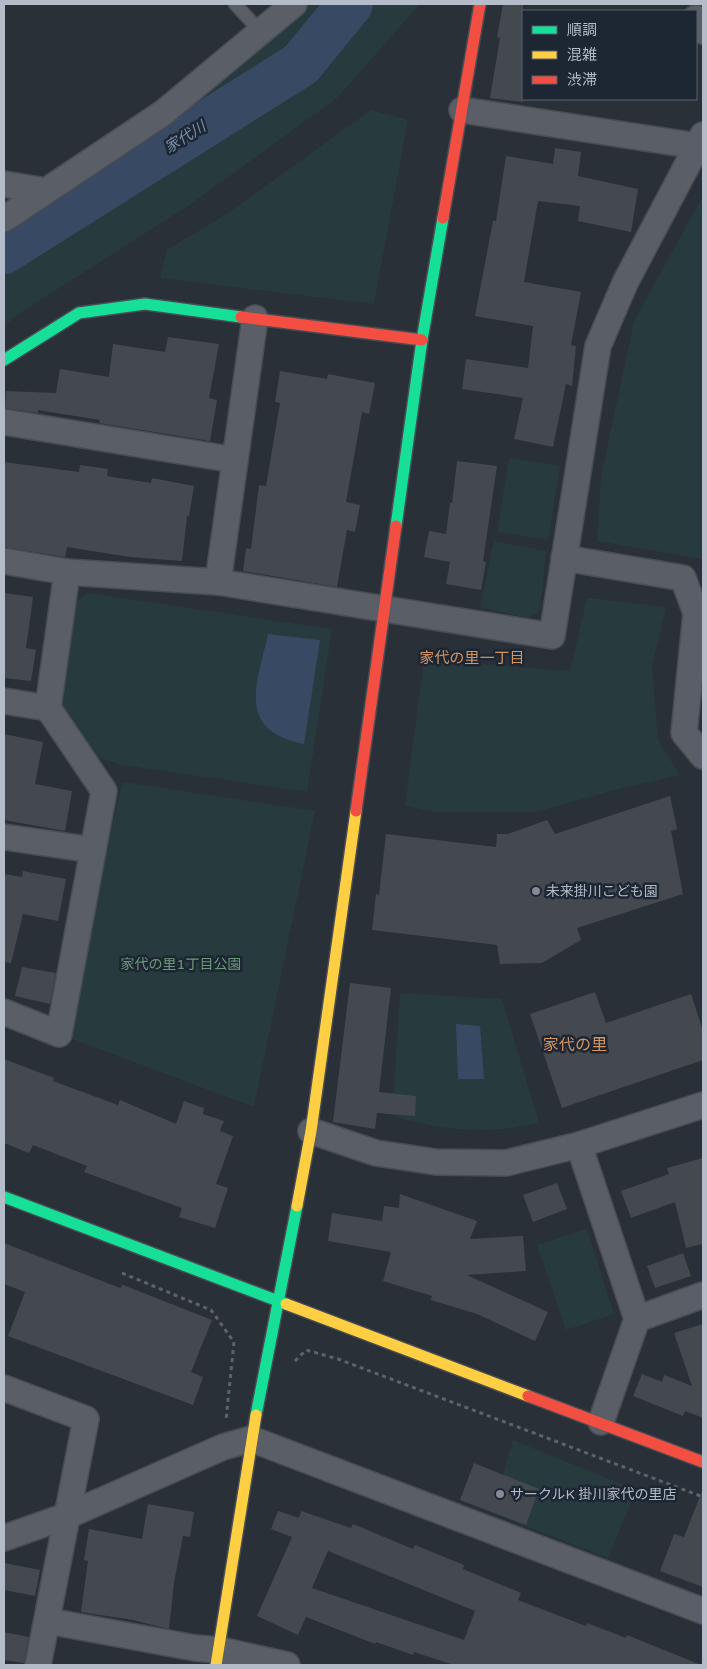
<svg xmlns="http://www.w3.org/2000/svg" width="707" height="1669" font-family="'Varela Round','Noto Sans JP',sans-serif">
	<style>
		.green { fill: #273a3e }
		.water { fill: #384963 }
		.lines { fill: none; stroke-linecap: round; stroke-linejoin: round }
		.river { stroke: #384963; stroke-width: 46 }
		.building { fill: #444950; fill-rule: evenodd }
		.lane-casing { stroke: #484c53; stroke-width: 15 }
		.street-casing { stroke: #484c53; stroke-width: 28 }
		.fast-casing { stroke: #484c53; stroke-width: 14 }
		.slow-casing { stroke: #484c53; stroke-width: 14 }
		.jam-casing { stroke: #484c53; stroke-width: 14 }
		.path { stroke: #5d636a; stroke-width: 3; stroke-dasharray: 4 4; stroke-linecap: butt }
		.lane { stroke: #5a5e66; stroke-width: 12 }
		.street { stroke: #5a5e66; stroke-width: 25 }
		.fast { stroke: #16e098; stroke-width: 11 }
		.slow { stroke: #ffcf43; stroke-width: 11 }
		.jam { stroke: #f24e42; stroke-width: 11 }
		.poi-dot { fill: #848b96; stroke: #1d2633; stroke-width: 2 }
		.labels { text-anchor: middle; dominant-baseline: central; stroke-width: 5; stroke-linejoin: round; paint-order: stroke }
		.poi-label { font-size: 14px; fill: #b4bcc9; stroke: #1d2633; text-anchor: start }
		.park-label { font-size: 14px; fill: #6b9a76; stroke: #1d2633 }
		.water-label { font-size: 15px; font-style: italic; fill: #7c92b1; stroke: #1d2633 }
		.neighbourhood-label { font-size: 15px; fill: #d59563; stroke: #1d2633 }
		.quarter-label { font-size: 16px; fill: #d59563; stroke: #1d2633 }
	</style>
	<rect width="100%" height="100%" fill="#2a3038"/>
	<!-- green -->
	<g class="green">
		<path d="M301,4H420L337,98L191,204L20,313L4,326V216Z"/>
		<path d="M371,110L408,120L374,304L160,278L167,250L231,211Z"/>
		<path d="M703,196V559L597,541L601,477L634,321Z"/>
		<path d="M509,458L560,466L548,540L497,532Z"/>
		<path d="M494,541L546,551L540,610L528,618L480,607Z"/>
		<path d="M87,593L332,629L307,792L122,765L96,757L69,720L59,701L75,603Z"/>
		<path d="M587,598L666,607L652,667L658,740L680,775L615,790L536,812H434L405,806L424,660L570,671Z"/>
		<path d="M123,782L315,811L254,1107L59,1034Z"/>
		<path d="M400,993L502,999L539,1123C483,1135 447,1131 392,1116Z"/>
		<path d="M587,1229L614,1314L566,1330L537,1245Z"/>
		<path d="M513,1440L636,1490L608,1558L492,1513Z"/>
	</g>
	<!-- water -->
	<g class="water">
		<path d="M268,634L320,640L304,744C235,730 257,684 268,634Z"/>
		<path d="M456,1024L480,1026L484,1079H458Z"/>
	</g>
	<g class="lines">
		<!-- river -->
		<path class="river" d="M4,251L301,64L350,4"/>
	</g>
	<!-- building -->
	<g class="building">
		<path d="M503,4H523V102L490,98L500,38L497,37Z"/>
		<path d="M555,148L581,152L578,176L638,189L631,232L578,221L580,206L538,201L524,282L581,292L571,345L576,346L572,386L566,384L553,447L514,439L523,398L462,389L466,359L528,368L533,326L475,316L493,221H496L506,156L553,164Z"/>
		<path d="M168,337L219,344L209,398L217,400L210,441L99,423L100,420L38,410V413L5,408L6,391L56,393L60,369L109,377L113,344L165,352Z"/>
		<path d="M280,371L327,379L328,374L375,383L369,414L362,412L346,502L360,505L355,532L347,530L337,587L243,571L246,548L251,549L259,485L266,486L280,403L275,402Z"/>
		<path d="M457,461L497,466L483,561L486,562L481,590L446,584L450,562L424,557L429,531L446,534L450,503H452Z"/>
		<path d="M4,462L79,472L80,465L108,469L107,476L151,483L152,478L194,486L189,516H187L182,561L130,557L67,547L65,557L4,547Z"/>
		<path d="M4,593L33,597L26,648L36,650L31,681L4,678Z"/>
		<path d="M4,734L43,742L35,784L72,791L65,831L4,820Z"/>
		<path d="M670,796L677,829L671,831L683,894L577,928L581,940L542,963L500,964L497,945L372,930L376,894L379,895L386,834L496,847L497,834H508L547,820L555,834Z"/>
		<path d="M23,871L66,879L58,921L23,914L11,963L4,962V874L22,877Z"/>
		<path d="M22,967L56,973L50,1004L15,996Z"/>
		<path d="M350,983L391,988L379,1092L416,1096L415,1116L377,1113L375,1129L333,1122Z"/>
		<path d="M595,992L606,1023L691,994L703,1031V1060L562,1108L530,1014Z"/>
		<path d="M4,1059L54,1078L53,1081L118,1105L120,1100L176,1124L184,1101L204,1108L203,1114L224,1121L220,1131L233,1136L216,1184L228,1188L215,1228L179,1217L182,1208L84,1172L87,1166L33,1145L29,1153L4,1143Z"/>
		<path d="M703,1158V1244L686,1248L675,1202L631,1218L621,1191L669,1174L667,1168Z"/>
		<path d="M557,1183L567,1209L533,1222L523,1195Z"/>
		<path d="M400,1194L477,1221L470,1239L523,1236L526,1271L467,1275L548,1312L535,1341L477,1314L431,1300L432,1296L383,1281L391,1252L328,1241L332,1213L382,1221L384,1206L399,1208Z"/>
		<path d="M4,1243L120,1288L123,1285L212,1320L191,1372L203,1377L193,1405L8,1336L25,1292L4,1284Z"/>
		<path d="M683,1253L691,1276L655,1288L647,1266Z"/>
		<path d="M703,1324V1418L685,1411L683,1416L633,1396L642,1374L662,1382L664,1375L692,1386L674,1333Z"/>
		<path d="M474,1463L539,1489L526,1525L460,1500Z"/>
		<path d="M702,1491L703,1492V1587L660,1571L674,1534L684,1537Z"/>
		<path d="M148,1504L194,1512L190,1537L183,1536L174,1583L169,1629L133,1620L81,1612L88,1561L84,1560L89,1529L142,1539Z"/>
		<path d="M278,1511L299,1518L301,1511L351,1528L353,1524L413,1549L415,1545L464,1565L463,1569L521,1593L518,1600L586,1626L587,1623L626,1638L627,1635L701,1665H454L414,1652L413,1655L376,1642L375,1644L306,1617L298,1635L257,1616L292,1537L271,1529ZM328,1551L475,1611L464,1640L312,1588Z"/>
		<path d="M4,1563L40,1570L35,1596L4,1590Z"/>
		<path d="M4,1632L29,1637L24,1663L4,1660Z"/>
	</g>
	<g class="lines">
		<!-- lane casing -->
		<g class="lane-casing">
			<path id="lane" d="M235,4L261,32"/>
		</g>
		<!-- street casing -->
		<g class="street-casing">
			<g id="street">
				<path d="M696,18L703,31"/>
				<path d="M462,110L697,146"/>
				<path d="M4,184L46,191"/>
				<path d="M4,219L163,113L294,4"/>
				<path d="M4,422L235,460"/>
				<path d="M564,558L683,578L696,613L684,733L703,756"/>
				<path d="M4,561L67,572L218,582L552,636L598,346L625,283L703,135"/>
				<path d="M218,582L255,318"/>
				<path d="M4,701L48,708"/>
				<path d="M4,837L93,850"/>
				<path d="M4,1012L59,1034L104,791L48,708L67,572"/>
				<path d="M311,1131L376,1153L436,1162L506,1163L579,1145L703,1105"/>
				<path d="M579,1145L637,1319L601,1422"/>
				<path d="M637,1319L703,1295"/>
				<path d="M4,1388L86,1419L38,1665"/>
				<path d="M4,1538L69,1515L223,1447L251,1439L703,1611"/>
				<path d="M48,1621L195,1648L220,1650L287,1665"/>
			</g>
		</g>
		<!-- fast casing -->
		<g class="fast-casing">
			<g id="fast">
				<path d="M4,360L79,313L145,304L241,317"/>
				<path d="M396,526L422,340L443,218"/>
				<path d="M4,1197L286,1304"/>
				<path d="M256,1415L297,1206"/>
			</g>
		</g>
		<!-- slow casing -->
		<g class="slow-casing">
			<g id="slow">
				<path d="M297,1206L311,1131L356,811"/>
				<path d="M286,1304L528,1396"/>
				<path d="M216,1665L256,1415"/>
			</g>
		</g>
		<!-- jam casing -->
		<g class="jam-casing">
			<g id="jam">
				<path d="M443,218L480,4"/>
				<path d="M241,317L422,340"/>
				<path d="M356,811L396,526"/>
				<path d="M528,1396L703,1462"/>
			</g>
		</g>
		<!-- path -->
		<g class="path">
			<path d="M122,1273L211,1310L234,1342L226,1420"/>
			<path d="M295,1361L306,1350L338,1359L703,1497"/>
		</g>
		<!-- lane -->
		<use href="#lane" class="lane"/>
		<!-- street -->
		<use href="#street" class="street"/>
		<!-- fast -->
		<use href="#fast" class="fast"/>
		<!-- slow -->
		<use href="#slow" class="slow"/>
		<!-- jam -->
		<use href="#jam" class="jam"/>
	</g>
	<!-- markers -->
	<g class="poi-dot">
		<circle cx="536" cy="891" r="5"/>
		<circle cx="500" cy="1494" r="5"/>
	</g>
	<g class="labels">
		<!-- poi labels -->
		<g class="poi-label">
			<text x="546" y="891">未来掛川こども園</text>
			<text x="510" y="1494">サークルK 掛川家代の里店</text>
		</g>
		<!-- park labels -->
		<g class="park-label">
			<text x="181" y="964">家代の里1丁目公園</text>
		</g>
		<!-- water labels -->
		<g class="water-label">
			<text transform="translate(185 137) rotate(-32)">家代川</text>
		</g>
		<!-- neighbourhood labels -->
		<g class="neighbourhood-label">
			<text x="472" y="658">家代の里一丁目</text>
		</g>
		<!-- quarter labels -->
		<g class="quarter-label">
			<text x="575" y="1045">家代の里</text>
		</g>
	</g>
	<!-- border -->
	<rect width="707" height="1669" fill="none" stroke="#b4bcc9" stroke-width="10"/>
	<!-- legend -->
	<rect x="522" y="10" width="175" height="90" fill="#1d2633" stroke="#59626f"/>
	<rect x="532" y="26" width="25" height="8" fill="#16e098" stroke="#59626f"/>
	<text x="567" y="35" font-size="15" fill="#b4bcc9">順調</text>
	<rect x="532" y="51" width="25" height="8" fill="#ffcf43" stroke="#59626f"/>
	<text x="567" y="60" font-size="15" fill="#b4bcc9">混雑</text>
	<rect x="532" y="76" width="25" height="8" fill="#f24e42" stroke="#59626f"/>
	<text x="567" y="85" font-size="15" fill="#b4bcc9">渋滞</text>
</svg>
